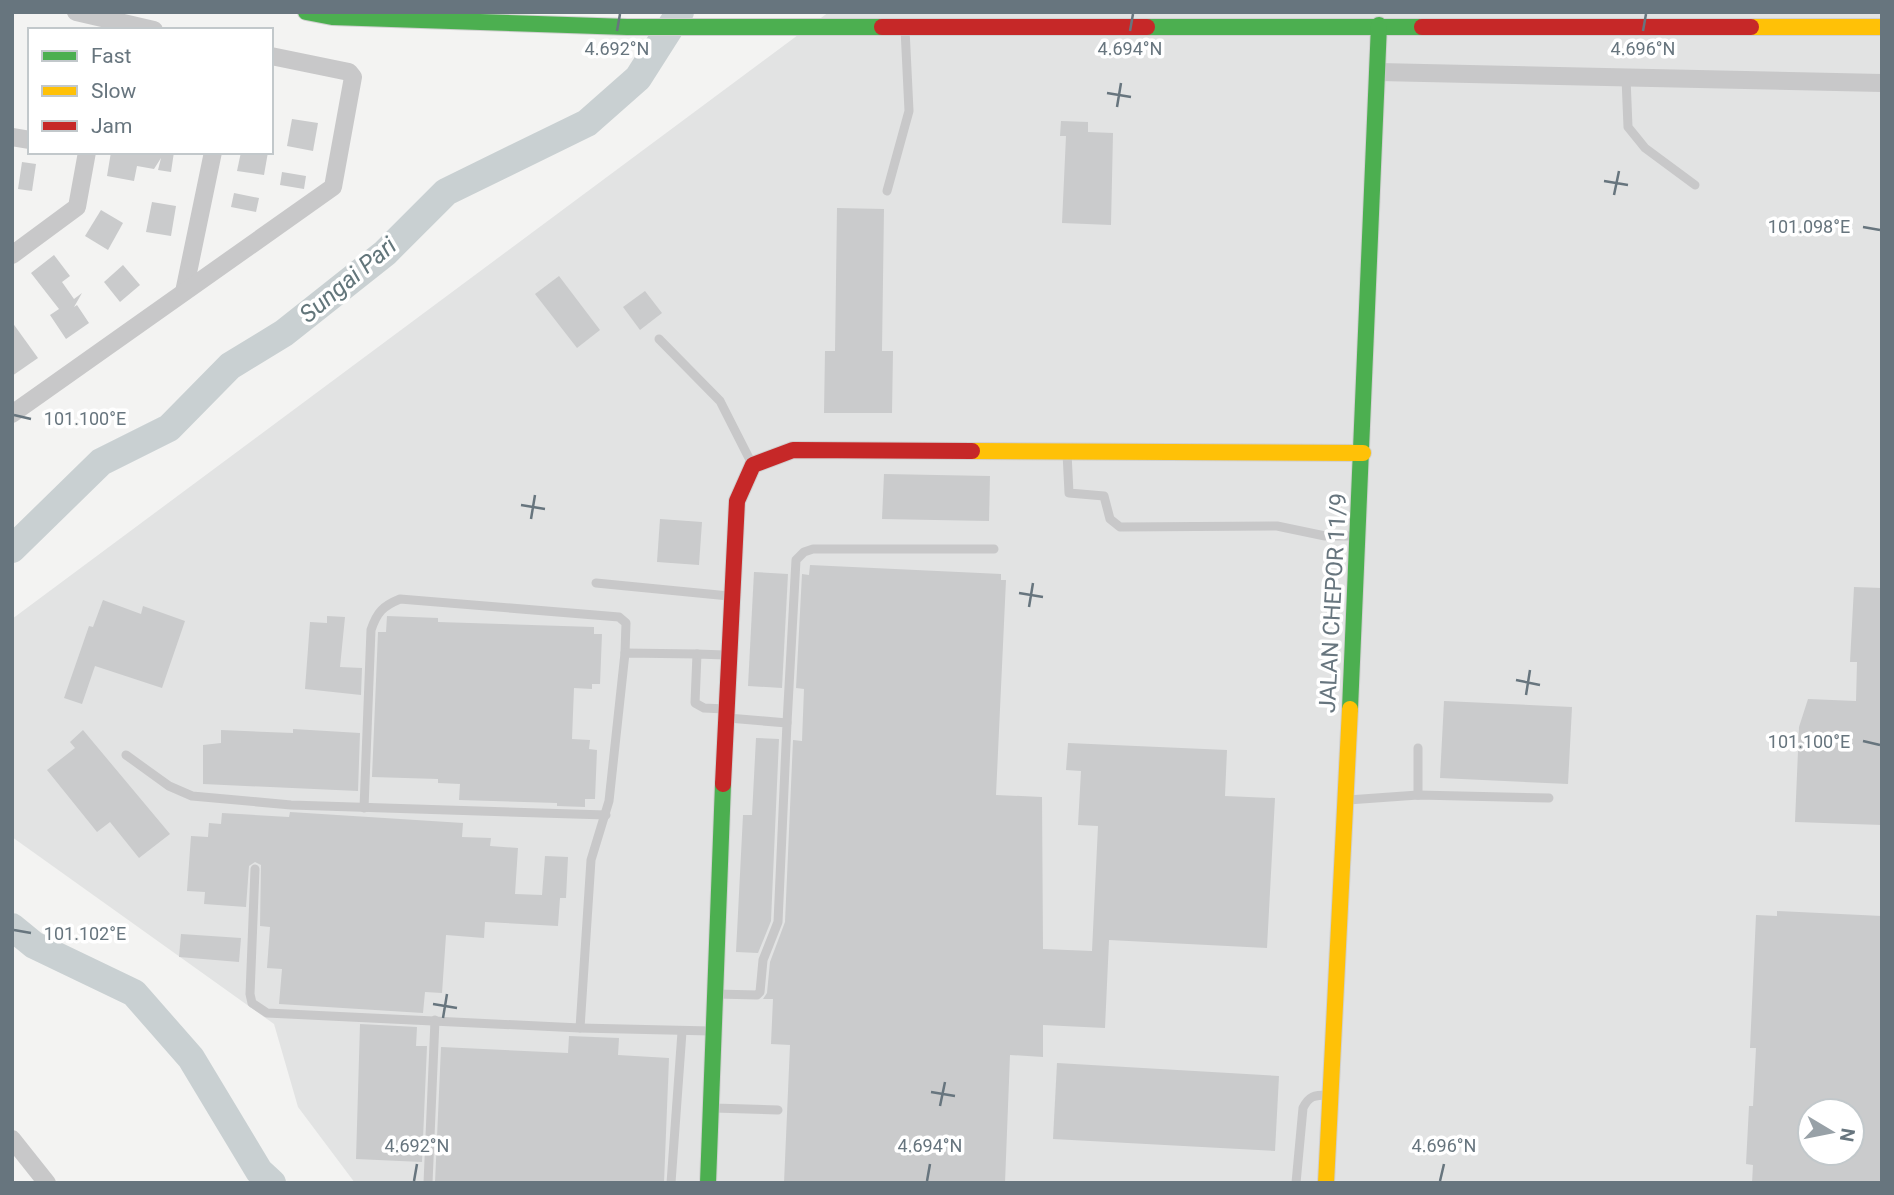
<svg xmlns="http://www.w3.org/2000/svg" width="1894" height="1195" font-family="Roboto,sans-serif">
	<style>
		.built { fill: #e2e3e3; fill-rule: evenodd }
		.lines { fill: none; stroke-linecap: round; stroke-linejoin: round }
		.river { stroke: #c9d0d2; stroke-width: 28 }
		.building { fill: #cacbcc; fill-rule: evenodd }
		.fast-casing { stroke: #d0d0d0; stroke-width: 18 }
		.slow-casing { stroke: #d0d0d0; stroke-width: 18 }
		.jam-casing { stroke: #d0d0d0; stroke-width: 18 }
		.lane { stroke: #c8c8c9; stroke-width: 9 }
		.street { stroke: #c8c8c9; stroke-width: 18 }
		.fast { stroke: #4caf50; stroke-width: 16 }
		.slow { stroke: #ffc107; stroke-width: 16 }
		.jam { stroke: #c62828; stroke-width: 16 }
		.ticks { fill: none; stroke: #67757e; stroke-width: 2.5 }
		.labels { text-anchor: middle; dominant-baseline: central; stroke-width: 7; stroke-linejoin: round; paint-order: stroke }
		.street-label { font-size: 23px; fill: #67757e; stroke: #fff }
		.water-label { font-size: 24px; font-style: italic; fill: #63767b; stroke: #fff }
		.ticks-label { font-size: 18px; text-anchor: middle; fill: #67757e; stroke: #fff; stroke-width: 7; stroke-linejoin: round; paint-order: stroke }
	</style>
	<rect width="100%" height="100%" fill="#f3f3f2"/>
	<!-- built -->
	<path class="built" d="M829,12H1882V1183H355L298,1107L274,1024L12,837V619ZM1810,1111H1852V1153H1810Z"/>
	<g class="lines">
		<!-- river -->
		<g class="river">
			<path d="M12,549L101,462L169,428L230,366L284,333L385,253L446,192L587,123L638,78L680,12"/>
			<path d="M12,927L34,945L134,993L191,1058L259,1171L272,1183"/>
		</g>
	</g>
	<!-- building -->
	<g class="building">
		<path d="M292,119L318,123L313,151L287,146Z"/>
		<path d="M1061,121L1088,122V132L1113,133L1111,225L1062,223L1066,136H1060Z"/>
		<path d="M111,152H174L171,172L158,170L161,158L154,169L137,166L134,181L107,176Z"/>
		<path d="M241,152H268L264,175L237,171Z"/>
		<path d="M22,162L36,164L32,191L18,189Z"/>
		<path d="M282,172L306,176L304,189L280,185Z"/>
		<path d="M234,193L259,198L256,212L231,207Z"/>
		<path d="M152,202L176,206L171,236L146,232Z"/>
		<path d="M837,208L884,209L882,351H893L892,413H824L825,351H835Z"/>
		<path d="M101,210L123,223L108,250L85,236Z"/>
		<path d="M54,255L70,276L62,282L74,299L82,293L74,307L77,305L89,323L66,339L50,315L59,309L31,273Z"/>
		<path d="M123,265L140,285L120,302L104,282Z"/>
		<path d="M559,276L600,330L577,348L535,294Z"/>
		<path d="M645,291L662,313L640,330L623,307Z"/>
		<path d="M12,322L38,358L12,376Z"/>
		<path d="M884,474L990,476L989,521L882,519Z"/>
		<path d="M660,519L702,522L699,565L657,562Z"/>
		<path d="M810,565L1001,574V580H1006L996,795L1042,797L1043,949L1092,951L1098,826L1078,825L1081,771L1066,770L1068,743L1227,750L1225,796L1275,798L1267,948L1109,940L1105,1028L1043,1025V1057L1010,1055L1005,1183H784L790,1045L771,1044L773,999H763L767,993L770,962L785,922L793,740L802,741L804,689L796,688L802,574L809,575Z"/>
		<path d="M754,572L788,574L782,688L748,686Z"/>
		<path d="M1854,587L1882,588V825L1795,822L1799,727L1808,699L1856,701L1857,662H1850Z"/>
		<path d="M103,600L141,614L143,606L185,621L162,688L95,666L82,704L64,698L89,626L93,627Z"/>
		<path d="M327,616L345,617L340,667L362,668L361,695L305,689L310,622L327,623Z"/>
		<path d="M387,616L438,618V622L594,627V634H602L600,684H592V689L574,688L572,739L590,740L589,749L597,750L595,799H585V807L557,806V803L459,800L460,784L438,783V779L372,777L378,632H386Z"/>
		<path d="M1444,701L1572,707L1568,784L1440,778Z"/>
		<path d="M293,729L360,733L358,791L203,784V745L221,743V730L293,733Z"/>
		<path d="M83,730L170,834L139,858L110,822L97,832L47,770L75,748L70,742Z"/>
		<path d="M756,738L779,739L771,921L758,953L736,952L743,815H752Z"/>
		<path d="M290,812L463,823L462,837L491,838L490,846L518,848L515,894L542,895L545,856L568,857L566,898H560L558,926L485,922L484,938L446,935L442,993L425,992L423,1013L279,1004L282,969L267,968L270,927L260,926L261,865L255,862L249,866L246,907L204,904L205,892L187,891L191,836L208,837L209,823L221,824L222,813L289,817Z"/>
		<path d="M1777,911L1882,916V1183H1752L1753,1165L1746,1164L1749,1106H1753L1756,1048H1750L1756,915L1777,916ZM1810,1111H1852V1153H1810Z"/>
		<path d="M181,934L241,938L239,962L179,957Z"/>
		<path d="M360,1024L417,1027L416,1046H427L422,1162L356,1159Z"/>
		<path d="M569,1036L619,1038L618,1055L669,1058L664,1183H435L441,1047L568,1053Z"/>
		<path d="M1057,1063L1279,1076L1275,1151L1053,1139Z"/>
	</g>
	<g class="lines">
		<!-- fast casing -->
		<g class="fast-casing">
			<g id="fast">
				<path d="M306,12L332,17L627,27H882"/>
				<path d="M1147,27H1422"/>
				<path d="M1350,709L1379,25"/>
				<path d="M708,1183L723,784"/>
			</g>
		</g>
		<!-- slow casing -->
		<g class="slow-casing">
			<g id="slow">
				<path d="M1751,27H1882"/>
				<path d="M972,451L1363,453"/>
				<path d="M1326,1183L1350,709"/>
			</g>
		</g>
		<!-- jam casing -->
		<g class="jam-casing">
			<g id="jam">
				<path d="M882,27H1147"/>
				<path d="M1422,27H1751"/>
				<path d="M723,784L737,501L753,465L793,450L972,451"/>
			</g>
		</g>
		<!-- lane -->
		<g class="lane">
			<path d="M1626,78L1628,127L1645,148L1695,185"/>
			<path d="M887,191L909,111L905,29"/>
			<path d="M659,339L720,401L752,464"/>
			<path d="M1067,453L1069,493L1104,496L1110,519L1120,527L1277,526L1325,536H1356"/>
			<path d="M596,583L729,596"/>
			<path d="M725,709L704,708L695,703L697,654L725,655"/>
			<path d="M787,723L796,560L804,552L813,549H994"/>
			<path d="M126,755L169,786L192,796L291,805L606,815"/>
			<path d="M1418,795V748"/>
			<path d="M1348,800L1418,795L1549,798"/>
			<path d="M364,808L371,630C377,612 383,606 400,599L619,617L626,623L625,653"/>
			<path d="M255,869L250,994L252,1003L267,1013L580,1028L591,860L609,801L625,653L697,654"/>
			<path d="M716,994L757,995L760,992L763,960L778,922L787,723L728,718"/>
			<path d="M580,1028L711,1031"/>
			<path d="M714,1108L778,1110"/>
			<path d="M428,1183L435,1020"/>
			<path d="M671,1183L682,1032"/>
			<path d="M1296,1183L1303,1108C1309,1096 1314,1095 1328,1095"/>
		</g>
		<!-- street -->
		<g class="street">
			<path d="M76,12L154,30"/>
			<path d="M1379,72L1882,83"/>
			<path d="M12,137L30,140"/>
			<path d="M12,255L77,207L87,152"/>
			<path d="M184,292L213,152"/>
			<path d="M12,414L333,187L353,77L349,72L271,56"/>
			<path d="M12,1139L47,1183"/>
		</g>
		<!-- fast -->
		<use href="#fast" class="fast"/>
		<!-- slow -->
		<use href="#slow" class="slow"/>
		<!-- jam -->
		<use href="#jam" class="jam"/>
	</g>
	<!-- ticks -->
	<path class="ticks" d="M617,31L620,14M1130,31L1133,14M1643,31L1646,14M1107,93L1131,97M1117,107L1121,83M1604,181L1628,185M1614,195L1619,171M1863,227L1880,230M14,415L31,419M521,505L545,509M531,519L535,495M1019,593L1043,597M1029,607L1033,583M1516,680L1540,685M1526,695L1530,670M1863,741L1880,745M14,930L31,933M433,1004L457,1008M443,1018L447,994M931,1092L955,1096M940,1106L945,1082M414,1181L417,1164M927,1181L930,1164M1440,1181L1444,1164"/>
	<g class="labels">
		<!-- street labels -->
		<g class="street-label">
			<text transform="translate(1333 603) rotate(-87)">JALAN CHEPOR 11/9</text>
		</g>
		<!-- water labels -->
		<g class="water-label">
			<text transform="translate(348 280) rotate(-40)">Sungai Pari</text>
		</g>
	</g>
	<g class="ticks-label">
		<text x="617" y="55">4.692°N</text>
		<text x="1130" y="55">4.694°N</text>
		<text x="1643" y="55">4.696°N</text>
		<text x="1809" y="233">101.098°E</text>
		<text x="85" y="425">101.100°E</text>
		<text x="1809" y="748">101.100°E</text>
		<text x="85" y="940">101.102°E</text>
		<text x="417" y="1152">4.692°N</text>
		<text x="930" y="1152">4.694°N</text>
		<text x="1444" y="1152">4.696°N</text>
	</g>
	<!-- border -->
	<rect width="1894" height="1195" fill="none" stroke="#67757e" stroke-width="28"/>
	<!-- legend -->
	<rect x="28" y="28" width="245" height="126" fill="#ffffff" stroke="#c2c8cb" stroke-width="2"/>
	<rect x="42" y="51" width="35" height="10" fill="#4caf50" stroke="#c2c8cb" stroke-width="2"/>
	<text x="91" y="63" font-size="21" fill="#67757e">Fast</text>
	<rect x="42" y="86" width="35" height="10" fill="#ffc107" stroke="#c2c8cb" stroke-width="2"/>
	<text x="91" y="98" font-size="21" fill="#67757e">Slow</text>
	<rect x="42" y="121" width="35" height="10" fill="#c62828" stroke="#c2c8cb" stroke-width="2"/>
	<text x="91" y="133" font-size="21" fill="#67757e">Jam</text>
	<!-- north arrow -->
	<g transform="translate(1831 1132) rotate(100)"><circle r="33" fill="#ffffff" stroke="#c2c8cb" stroke-width="2"/>
	<path d="M0-5L12 26L0 18L-12 26Z" fill="#98a1a7"/>
	<text y="-10" font-size="19" font-weight="bold" text-anchor="middle" fill="#67757e">N</text>
	</g>
</svg>
